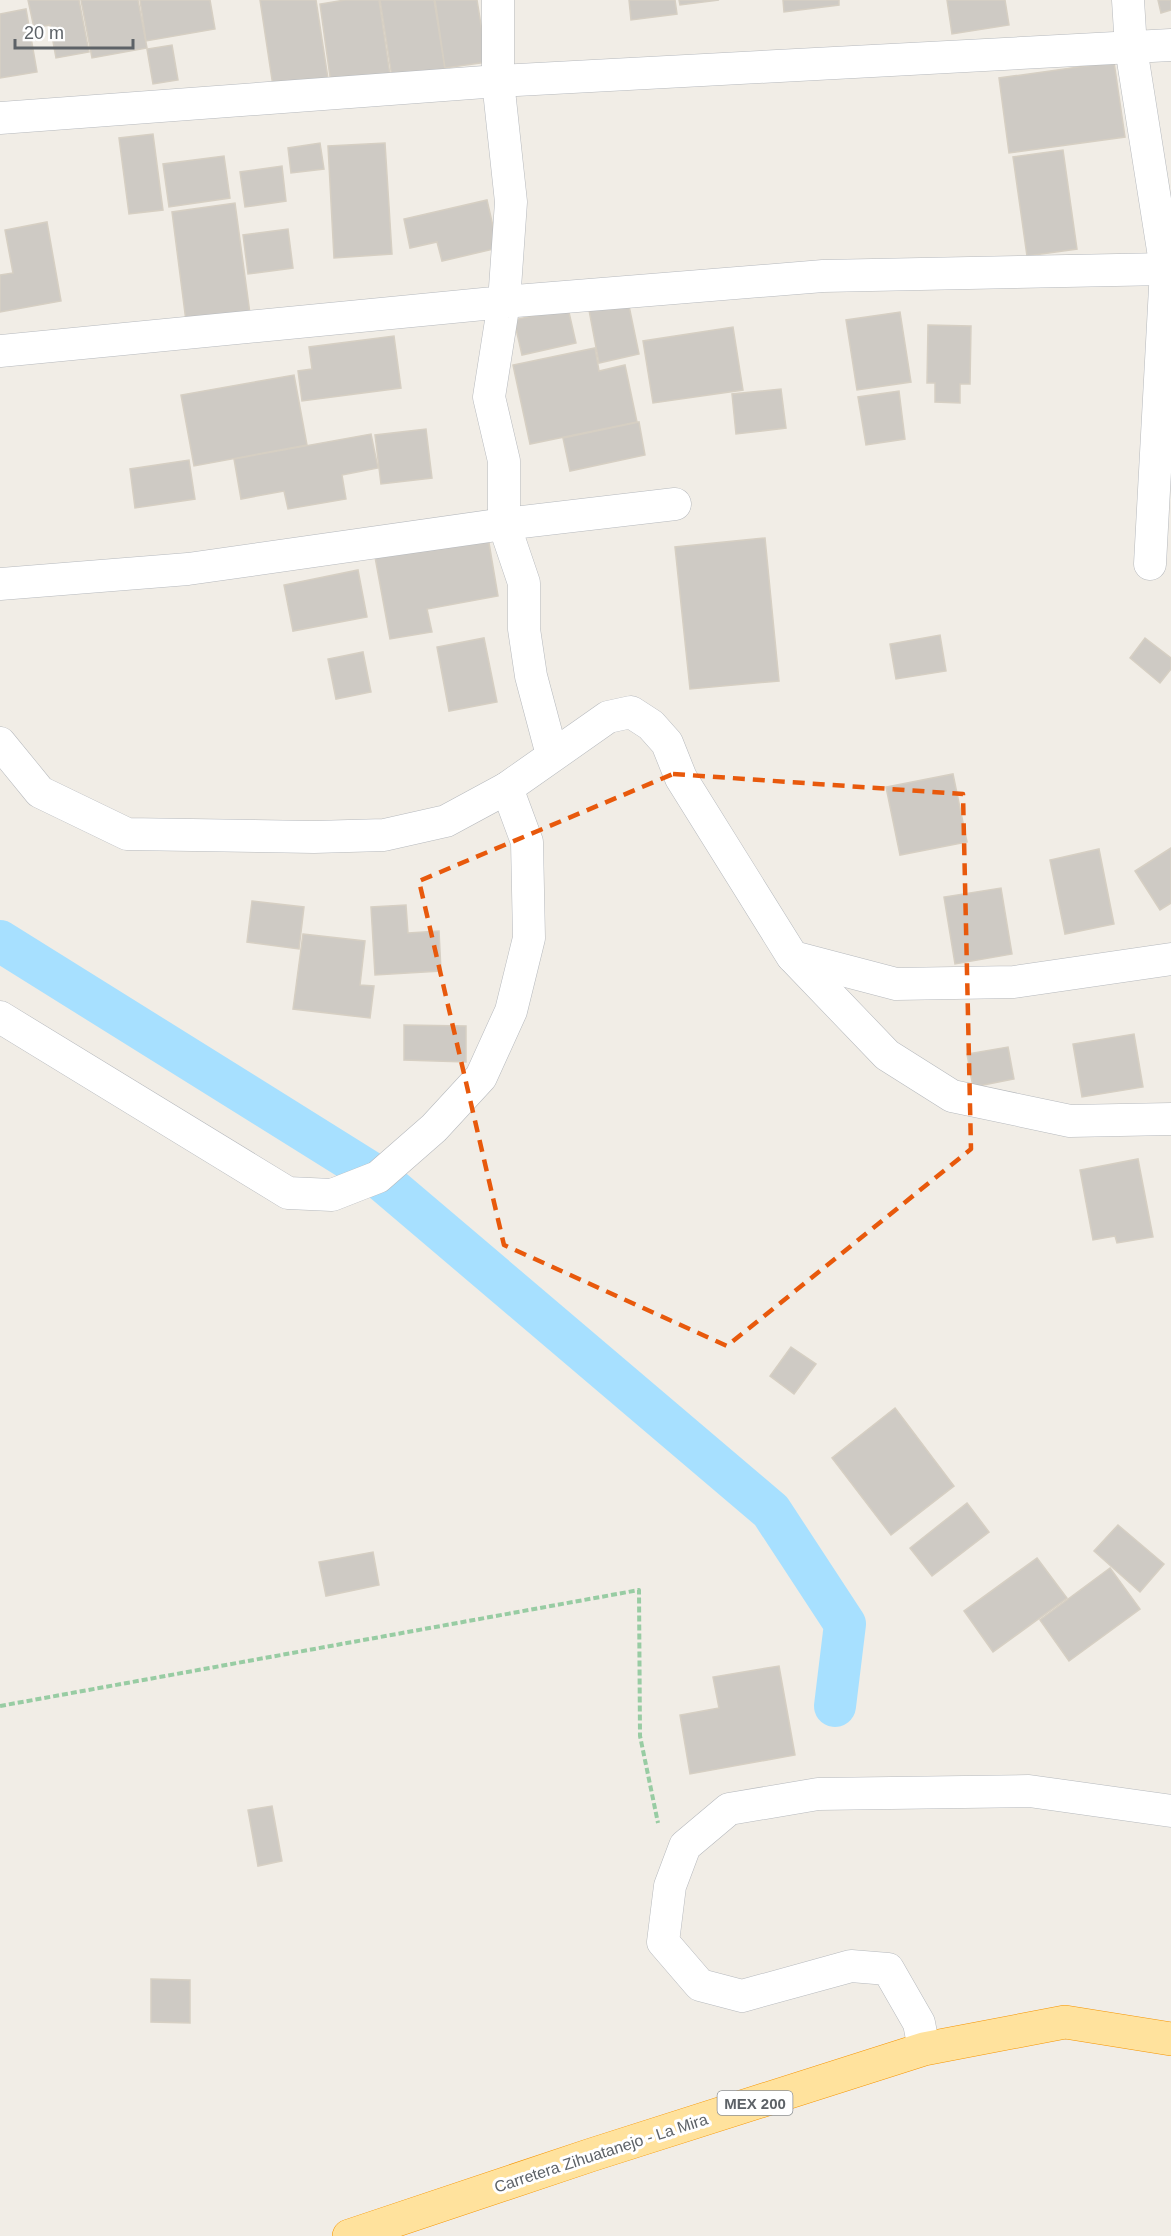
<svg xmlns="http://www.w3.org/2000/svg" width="1171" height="2236" font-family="Helvetica,sans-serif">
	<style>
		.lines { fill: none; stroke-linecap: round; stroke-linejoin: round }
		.canal { stroke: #a7e0ff; stroke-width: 42 }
		.building { fill: #cecac4; stroke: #d6cfc3; stroke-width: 1.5 }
		.minor-casing { stroke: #b6b9bd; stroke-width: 33 }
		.trunk-casing { stroke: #f69500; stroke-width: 34 }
		.path { stroke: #98cca3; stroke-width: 4; stroke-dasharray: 6 3; stroke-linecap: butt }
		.minor { stroke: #fff; stroke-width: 32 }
		.trunk { stroke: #ffe29d; stroke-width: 33 }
		.marked { fill: none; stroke: #e8590c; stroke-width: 4.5; stroke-dasharray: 12 8; stroke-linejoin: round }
		.labels { text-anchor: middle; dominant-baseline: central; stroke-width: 6; stroke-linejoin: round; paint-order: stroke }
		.shield { fill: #fff; stroke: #8e9195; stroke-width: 1.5 }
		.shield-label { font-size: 15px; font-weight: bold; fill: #5d6267 }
		.street-label { font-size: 16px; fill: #5d6267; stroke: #fff }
	</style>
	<rect width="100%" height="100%" fill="#f1ede6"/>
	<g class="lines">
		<!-- canal -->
		<path class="canal" d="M0,941L378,1177L771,1511L845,1624L835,1706"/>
	</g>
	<!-- building -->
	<g class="building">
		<path d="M28,0H79L89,52L56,58L50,25L34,28Z"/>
		<path d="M81,0H138L147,48L92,58Z"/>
		<path d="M140,0H210L215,29L146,41Z"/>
		<path d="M260,0H316L329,85L274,93Z"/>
		<path d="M345,0H379L390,75L331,84L320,4Z"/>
		<path d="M380,0H434L445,69L392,77Z"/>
		<path d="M435,0H477L487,62L445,68Z"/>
		<path d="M629,0H675L677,14L631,20Z"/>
		<path d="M679,0H719L680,5Z"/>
		<path d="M783,0H839V5L784,12Z"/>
		<path d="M947,0H1005L1009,25L952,34Z"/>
		<path d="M1158,0H1171V10L1161,13Z"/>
		<path d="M26,9L37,72L0,78V14Z"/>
		<path d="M172,45L178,80L153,84L147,49Z"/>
		<path d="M1114,62L1125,137L1009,153L999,78Z"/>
		<path d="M153,134L163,210L129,214L119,138Z"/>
		<path d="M320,143L324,169L291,173L288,148Z"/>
		<path d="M385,143L392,254L334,258L328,146Z"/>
		<path d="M1063,150L1077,249L1027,256L1013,157Z"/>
		<path d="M224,156L230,198L169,207L163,164Z"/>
		<path d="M282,166L286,201L245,207L240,172Z"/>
		<path d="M487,200L498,248L442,261L437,242L410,248L404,219Z"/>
		<path d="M235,203L251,321L187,329L172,212Z"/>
		<path d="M47,222L61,301L0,312V275L13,273L5,230Z"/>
		<path d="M288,229L293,268L248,274L243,235Z"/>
		<path d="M628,301L639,354L599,363L589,310Z"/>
		<path d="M568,308L576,343L522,355L514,320Z"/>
		<path d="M900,312L911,382L857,390L846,320Z"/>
		<path d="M928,325L971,326L970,384H960V403L935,402V383H927Z"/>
		<path d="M733,327L743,390L653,403L643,341Z"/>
		<path d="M394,336L401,388L302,401L298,371L312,369L309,347Z"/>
		<path d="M595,348L599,371L625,365L637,422L530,444L513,365Z"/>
		<path d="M294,375L307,445L194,466L181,395Z"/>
		<path d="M781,389L786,428L736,434L732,394Z"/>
		<path d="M899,391L905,439L866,445L858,397Z"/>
		<path d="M639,422L645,455L570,471L563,438Z"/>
		<path d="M426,429L432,478L381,484L375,435Z"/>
		<path d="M371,434L378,468L342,475L346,499L288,509L284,491L241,499L234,459Z"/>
		<path d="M189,460L195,499L135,508L130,469Z"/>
		<path d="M488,537L498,596L427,609L432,632L390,639L375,557Z"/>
		<path d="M765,538L779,681L690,689L675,547Z"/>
		<path d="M358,570L367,617L293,631L284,585Z"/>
		<path d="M940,635L946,671L896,679L890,644Z"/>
		<path d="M484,638L497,702L449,711L437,647Z"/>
		<path d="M1145,638L1171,658V669L1160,683L1130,658Z"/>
		<path d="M363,652L371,692L336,699L328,659Z"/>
		<path d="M953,774L967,842L900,855L886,787Z"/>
		<path d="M1171,848V903L1160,910L1135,871Z"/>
		<path d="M1099,849L1114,924L1065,934L1050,860Z"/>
		<path d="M1001,888L1012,954L955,964L944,897Z"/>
		<path d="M252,901L304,907L299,949L247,942Z"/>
		<path d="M406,905L408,933L439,931L441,971L375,975L371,907Z"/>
		<path d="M303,934L365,941L360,985L374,986L370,1018L293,1009Z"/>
		<path d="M404,1025L466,1026V1062L404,1060Z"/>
		<path d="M1134,1034L1143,1087L1082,1097L1073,1044Z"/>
		<path d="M1008,1047L1014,1079L973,1087L967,1054Z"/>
		<path d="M1138,1159L1153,1237L1117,1243L1115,1236L1093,1240L1080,1170Z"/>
		<path d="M791,1347L816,1364L794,1394L770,1376Z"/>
		<path d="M895,1408L954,1486L891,1535L832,1458Z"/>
		<path d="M967,1503L989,1532L932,1576L910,1548Z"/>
		<path d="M1118,1525L1164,1564L1140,1592L1094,1551Z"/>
		<path d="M373,1552L379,1585L326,1596L319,1562Z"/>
		<path d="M1037,1558L1067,1598L993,1652L964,1611Z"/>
		<path d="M1110,1568L1140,1609L1069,1661L1040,1620Z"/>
		<path d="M779,1666L795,1755L690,1774L680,1715L719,1708L713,1677Z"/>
		<path d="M272,1806L282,1861L258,1866L248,1810Z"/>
		<path d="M151,1979L190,1980V2023L151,2022Z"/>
	</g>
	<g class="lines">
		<!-- minor casing -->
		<g class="minor-casing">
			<g id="minor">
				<path d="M1128,0L1131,48L1166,269L1150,564"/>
				<path d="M0,118L498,81L1171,45"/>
				<path d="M0,351L504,302L511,202L498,81V0"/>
				<path d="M0,584L188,569L504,524L675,504"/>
				<path d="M0,743L40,792L127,834L314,837L384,835L446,821L507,788L608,717L631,712L651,725L667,743L681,778L792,956L887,1055L952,1096L1070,1121L1171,1119"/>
				<path d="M552,755L531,676L524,629V583L504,524V461L489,397L504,302L823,276L1166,269"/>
				<path d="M793,957L896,984L1014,982L1171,959"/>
				<path d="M0,1017L288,1193L332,1195L378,1177L434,1128L481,1077L511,1011L529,938L527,842L507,788"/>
				<path d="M924,2049L919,2023L888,1969L851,1966L742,1996L700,1985L663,1942L670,1886L685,1846L729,1809L818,1794L1029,1791L1171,1811"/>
			</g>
		</g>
		<!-- trunk casing -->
		<g class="trunk-casing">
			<path id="trunk" d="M349,2236L591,2155L924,2049L1065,2022L1171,2039"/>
		</g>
		<!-- path -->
		<path class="path" d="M0,1706L639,1590L640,1736L658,1823"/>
		<!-- minor -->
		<use href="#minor" class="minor"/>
		<!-- trunk -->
		<use href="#trunk" class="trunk"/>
	</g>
	<!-- marked area -->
	<path class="marked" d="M673,774L963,794L971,1149L727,1346L504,1245L419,881Z"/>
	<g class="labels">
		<!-- shield labels -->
		<rect class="shield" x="717.5" y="2091" width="75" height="24" rx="4.5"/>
		<g class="shield-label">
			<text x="755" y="2103">MEX 200</text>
		</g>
		<!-- street labels -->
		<g class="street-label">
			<text transform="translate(601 2153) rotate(-18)">Carretera Zihuatanejo - La Mira</text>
		</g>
	</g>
	<!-- scale -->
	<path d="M15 39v9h118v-9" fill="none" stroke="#5d6267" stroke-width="3"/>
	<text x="24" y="39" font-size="18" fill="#5d6267" stroke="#ffffff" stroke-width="4.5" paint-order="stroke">20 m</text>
</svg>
